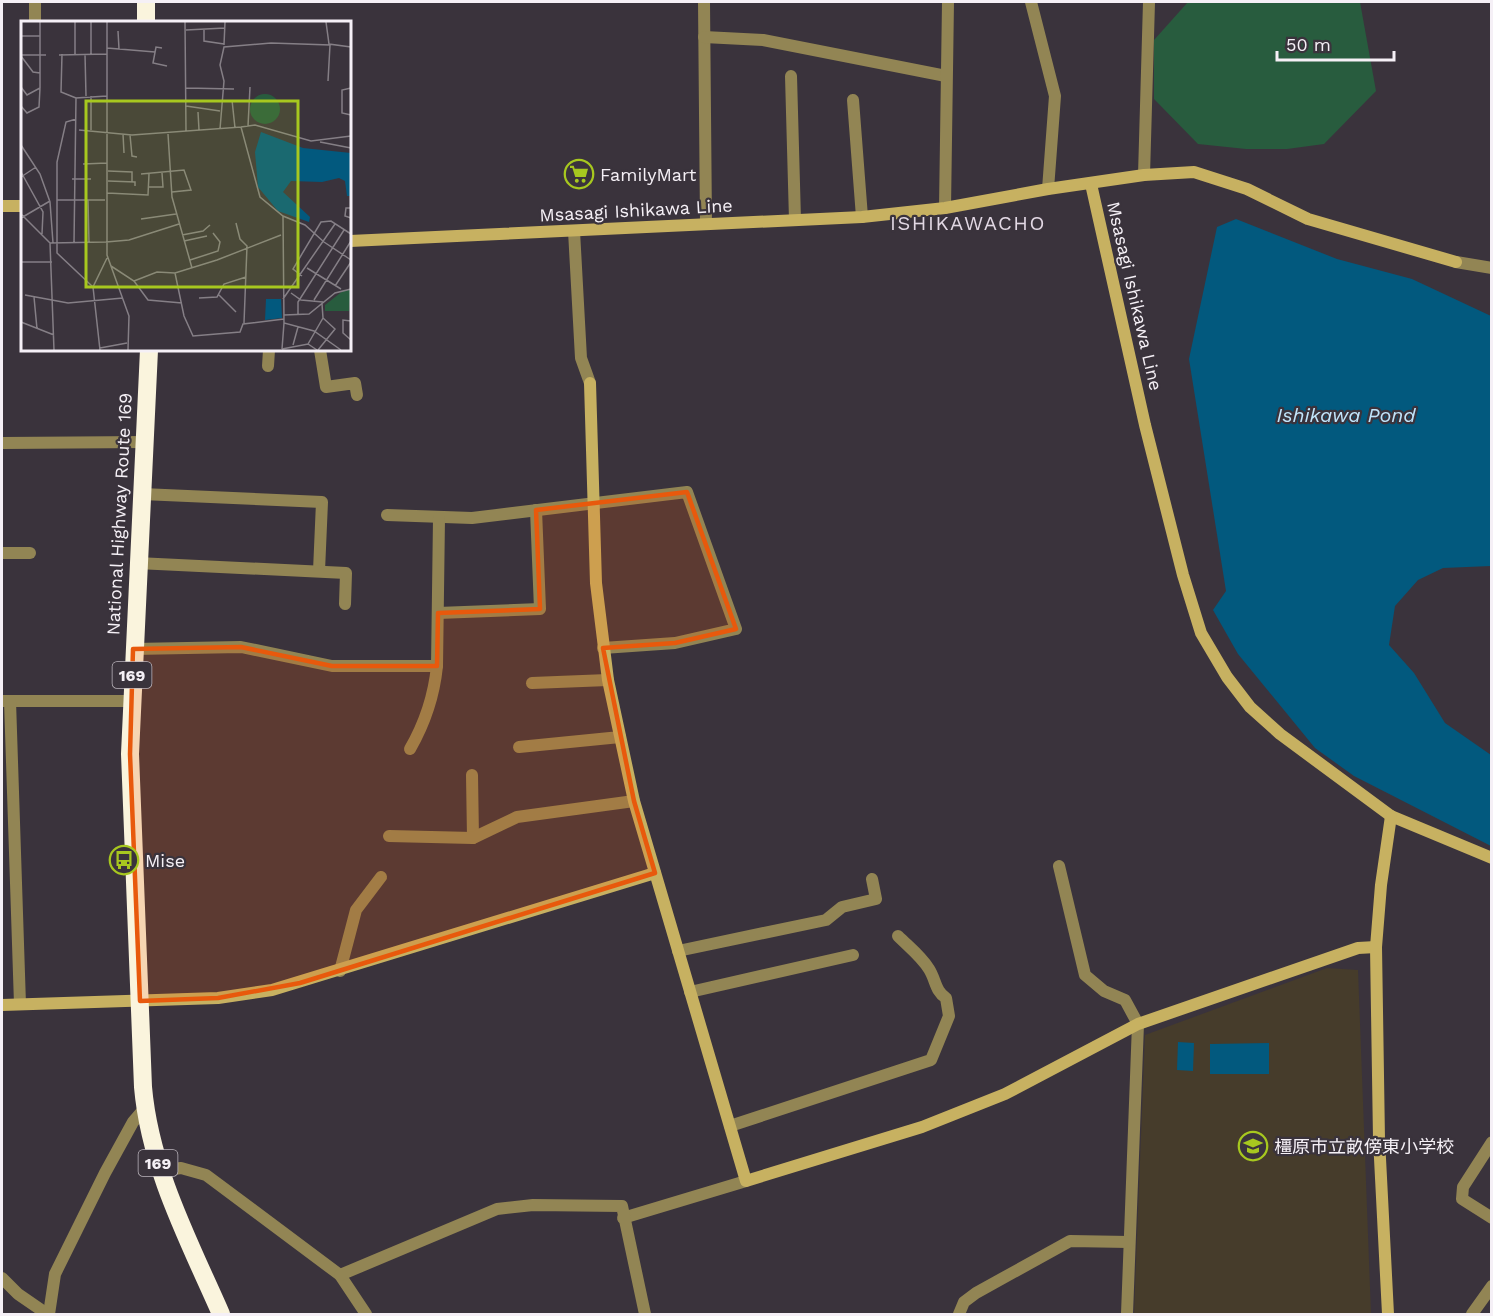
<svg xmlns="http://www.w3.org/2000/svg" width="1493" height="1316" font-family="'Work Sans','Noto Sans JP',sans-serif">
	<style>
		.education { fill: #463c2b }
		.green { fill: #285c3e }
		.water { fill: #02597e }
		.lines { fill: none; stroke-linecap: round; stroke-linejoin: round }
		.street { stroke: #928554; stroke-width: 12 }
		.secondary { stroke: #c7b161; stroke-width: 12 }
		.highway { stroke: #faf4dd; stroke-width: 18 }
		.marked { fill: #e8590c; fill-opacity: 0.2; stroke: #e8590c; stroke-width: 4.5; stroke-linejoin: round }
		.labels { text-anchor: middle; dominant-baseline: central; stroke-width: 4.5; stroke-linejoin: round; paint-order: stroke }
		.shield { fill: #3a333c; stroke: #bdb7be; stroke-width: 1.5 }
		.shield-label { font-size: 16px; font-weight: bold; fill: #f5f0f6 }
		.poi-label { font-size: 18px; fill: #f5f0f6; stroke: #3a333c; text-anchor: start }
		.street-label { font-size: 18px; fill: #f5f0f6; stroke: #3a333c }
		.neighbourhood-label { font-size: 20px; letter-spacing: 1.5px; fill: #e2d8e4; stroke: #3a333c }
		.water-label { font-size: 20px; font-style: italic; fill: #c1e5fb; stroke: #3a333c }
		.inset-road { fill: none; stroke: #857f86; stroke-width: 1.5 }
		.view { fill: #a7c81f; fill-opacity: 0.15; stroke: #a7c81f; stroke-width: 3 }
		.inset-edge { fill: none; stroke: #f5f0f6; stroke-width: 3 }
	</style>
	<rect width="100%" height="100%" fill="#3a333c"/>
	<!-- education -->
	<path class="education" d="M1327,968L1358,970L1371,1314H1134L1145,1035Z"/>
	<!-- green -->
	<path class="green" d="M1188,2H1360L1376,91L1324,144L1287,149H1246L1198,144L1154,99V40Z"/>
	<!-- water -->
	<g class="water">
		<path d="M1236,219L1337,259L1412,279L1491,316V566L1443,568L1418,580L1395,606L1389,645L1414,673L1445,723L1491,755V846L1354,776L1315,748L1238,654L1213,610L1226,591L1189,359L1217,227Z"/>
		<path d="M1178,1042L1194,1043L1193,1071L1177,1070Z"/>
		<path d="M1269,1043V1074H1210V1044Z"/>
	</g>
	<g class="lines">
		<!-- street -->
		<g class="street">
			<path d="M35,2V22"/>
			<path d="M704,2L706,224"/>
			<path d="M1031,2L1055,96L1048,189"/>
			<path d="M704,37L763,40L946,76"/>
			<path d="M791,76L795,220"/>
			<path d="M853,100L862,217"/>
			<path d="M1144,175L1149,2"/>
			<path d="M945,208L948,2"/>
			<path d="M574,231L581,358L590,383"/>
			<path d="M1456,262L1492,268"/>
			<path d="M320,350L326,387L355,383L357,395"/>
			<path d="M268,366L269,350"/>
			<path d="M2,443L145,442"/>
			<path d="M142,494L322,502L319,571"/>
			<path d="M387,515L472,518L687,492L736,629L675,643L603,648"/>
			<path d="M2,553H30"/>
			<path d="M137,563L346,573L345,604"/>
			<path d="M438,613L540,609L536,510"/>
			<path d="M133,649L241,647L332,666H437L439,518"/>
			<path d="M532,683L608,680"/>
			<path d="M2,701H131"/>
			<path d="M10,701L20,1004"/>
			<path d="M519,747L620,737"/>
			<path d="M410,749C425,723 434,696 437,666"/>
			<path d="M472,775L473,838"/>
			<path d="M389,836L473,838L517,817L634,801"/>
			<path d="M1059,866L1085,975L1104,991L1125,1000L1138,1024L1127,1314"/>
			<path d="M678,951L826,920L842,907L876,899L872,879"/>
			<path d="M340,971L356,910L381,877"/>
			<path d="M690,992L853,955"/>
			<path d="M730,1126L931,1060L949,1016L946,998C935,991 936,980 929,969C921,956 909,947 898,936"/>
			<path d="M1492,1142L1463,1187L1462,1199L1492,1218"/>
			<path d="M160,1171L181,1168L206,1175L340,1275L366,1314"/>
			<path d="M623,1218L746,1181"/>
			<path d="M340,1275L497,1209L533,1205L622,1206L645,1314"/>
			<path d="M2,1278L18,1294L47,1314"/>
			<path d="M49,1314L55,1274L105,1173L133,1122L145,1108"/>
			<path d="M959,1314L964,1302L976,1293L1070,1241L1129,1242"/>
			<path d="M1472,1314L1492,1286"/>
		</g>
		<!-- secondary -->
		<g class="secondary">
			<path d="M1091,184L1145,425L1183,575L1201,633L1227,677L1250,707L1280,734L1391,816L1492,858"/>
			<path d="M2,206H22"/>
			<path d="M350,241L862,217L945,208L1048,189L1144,175L1194,172L1247,189L1308,219L1456,262"/>
			<path d="M590,383L596,583L608,680L634,801L746,1181L922,1127L1005,1094L1138,1024L1358,948L1376,947"/>
			<path d="M2,1005L218,998L272,990L655,873"/>
			<path d="M1388,1314L1379,1139L1376,947L1381,885L1391,816"/>
		</g>
		<!-- highway -->
		<g class="highway">
			<path d="M146,2V22"/>
			<path d="M149,350L130,754L143,1087C150,1168 189,1241 221,1314"/>
		</g>
	</g>
	<!-- marked area -->
	<path class="marked" d="M687,492L736,629L675,643L603,648L634,801L655,873L300,983L218,998L140,1001L130,754L133,649L241,647L332,666H437L438,613L540,609L536,510Z"/>
	<!-- icons -->
	<defs>
		<g id="supermarket-ring" transform="scale(1.5)"><circle r="9.5" fill="#3a333c" stroke="#a7c81f" stroke-width="1.5"/><path d="M-6-5.5h2.5l.6 2H6L4.5 2H-2.5L-4.4-4H-6ZM-1.5 3.2a1.3 1.3 0 1 0 .1 0ZM3 3.2a1.3 1.3 0 1 0 .1 0Z" fill="#a7c81f"/></g>
		<g id="bus-ring" transform="scale(1.5)"><circle r="9.5" fill="#3a333c" stroke="#a7c81f" stroke-width="1.5"/><path d="M-5-6H5V4H4V6H2V4H-2V6H-4V4H-5ZM-3.5-4V0h7V-4ZM-3.5 1.2v1.5H-2V1.2ZM2 1.2v1.5H3.5V1.2Z" fill="#a7c81f"/></g>
		<g id="school-ring" transform="scale(1.5)"><circle r="9.5" fill="#3a333c" stroke="#a7c81f" stroke-width="1.5"/><path d="M0-5L7-2L0 1L-7-2ZM-4 1L0 2.5L4 1V4Q0 6-4 4Z" fill="#a7c81f"/></g>
	</defs>
	<g fill-rule="evenodd">
		<use href="#supermarket-ring" x="579" y="174"/>
		<use href="#bus-ring" x="124" y="860"/>
		<use href="#school-ring" x="1253" y="1146"/>
	</g>
	<g class="labels">
		<!-- shield labels -->
		<g class="shield">
			<rect x="112.5" y="662" width="39" height="26" rx="4.5"/>
			<rect x="138.5" y="1150" width="39" height="26" rx="4.5"/>
		</g>
		<g class="shield-label">
			<text x="132" y="675">169</text>
			<text x="158" y="1163">169</text>
		</g>
		<!-- poi labels -->
		<g class="poi-label">
			<text x="600" y="174">FamilyMart</text>
			<text x="145" y="860">Mise</text>
			<text x="1274" y="1146">橿原市立畝傍東小学校</text>
		</g>
		<!-- street labels -->
		<g class="street-label">
			<text transform="translate(636 210) rotate(-3)">Msasagi Ishikawa Line</text>
			<text transform="translate(1135 296) rotate(77)">Msasagi Ishikawa Line</text>
			<text transform="translate(119 514) rotate(-87)">National Highway Route 169</text>
		</g>
		<!-- neighbourhood labels -->
		<g class="neighbourhood-label">
			<text x="968" y="223">ISHIKAWACHO</text>
		</g>
		<!-- water labels -->
		<g class="water-label">
			<text x="1346" y="415">Ishikawa Pond</text>
		</g>
	</g>
	<!-- overview -->
	<g transform="translate(21 21)">
		<rect width="330" height="330" fill="#3a333c"/>
		<path d="M229 88a15 15 0 1 1 30 0a15 15 0 1 1-30 0ZM323,269H330L328,290H304V284Z" fill="#285c3e"/>
		<path d="M240,111L282,127L330,132V175H326L324,160L318,157L301,161L270,160L262,171L289,196L288,201L257,190L237,166L234,131ZM245,278H260L261,297L244,299Z" fill="#02597e"/>
		<path class="inset-road" d="M54,1V33M70,1V33M86,1V234L108,295L107,329M164,1L165,110M305,1L308,23L330,26M183,8V20L203,23M165,9L204,7M97,10L98,28M0,15H19M203,24L204,1M86,27L134,31M141,27L135,26L132,42L146,45M41,33L40,71L55,77M64,33L65,75M0,34H25M38,34L86,33M0,35L12,51L19,52M0,66L6,74L19,67V1M165,67L213,68M330,67L321,69V92L330,94M70,75V109M211,79L214,107M0,85L6,92L18,86L19,67M165,85L199,90M177,91L178,109M55,98L45,101L36,141V232L72,266M227,105L229,66M220,106L234,104L290,120L330,115M199,108L203,60L199,44L203,26L250,22L309,24L307,60M58,109L111,114L220,106L239,176L262,195L284,204L303,221M102,113L103,132M147,113L151,176L171,247M109,114L111,135L116,136M299,121L330,127M0,124L19,153L29,181L32,222M62,143L86,142M87,150L111,151V161M0,151L22,191L21,213M120,153L163,149L170,169L151,171M0,156L15,146M51,158H70M87,160L114,161V165M127,166H142L141,152M86,172L127,174L128,153M36,179H84M67,179L68,222M330,187H325L324,195L330,197M0,193L29,222L85,221M262,195L263,302L293,310L320,329M0,197L29,180M120,198L155,193M215,202L219,218L226,225L223,302M161,214L182,210L189,204M163,220L186,215M85,221L108,219L158,203M303,221L330,239M29,222L33,329M53,222L55,77L86,75M169,239L197,230L199,221L192,212M0,241H31M90,245L113,260L127,279L161,282M286,247L320,268M154,252L163,295L172,315L219,311L222,303L263,298M281,255L272,248L300,201L310,200L330,213M113,260L136,251L154,252L196,239L260,214M314,265L330,241M270,272L280,279L302,281M4,274L47,282L102,277M198,274L215,291M13,276L16,308M178,277L196,276L203,263L225,256M262,278L314,203M293,279L330,220M263,294L288,293L314,272L330,268M277,294V281L323,209M330,300L322,299V312L330,319M0,301L33,314M287,323L302,297M272,324L277,306M79,327L106,322M261,328L287,323L296,329M261,328L263,302M79,329L72,266L86,237M297,329L314,308L302,297L301,283"/>
		<path class="view" d="M65,80H277V266H65Z"/>
		<rect width="330" height="330" class="inset-edge"/>
	</g>
	<!-- border -->
	<rect width="1493" height="1316" fill="none" stroke="#f5f0f6" stroke-width="6"/>
	<!-- scale -->
	<path d="M1277 51v9h117v-9" fill="none" stroke="#f5f0f6" stroke-width="3"/>
	<text x="1286" y="51" font-size="18" fill="#f5f0f6" stroke="#3a333c" stroke-width="4.5" paint-order="stroke">50 m</text>
</svg>
